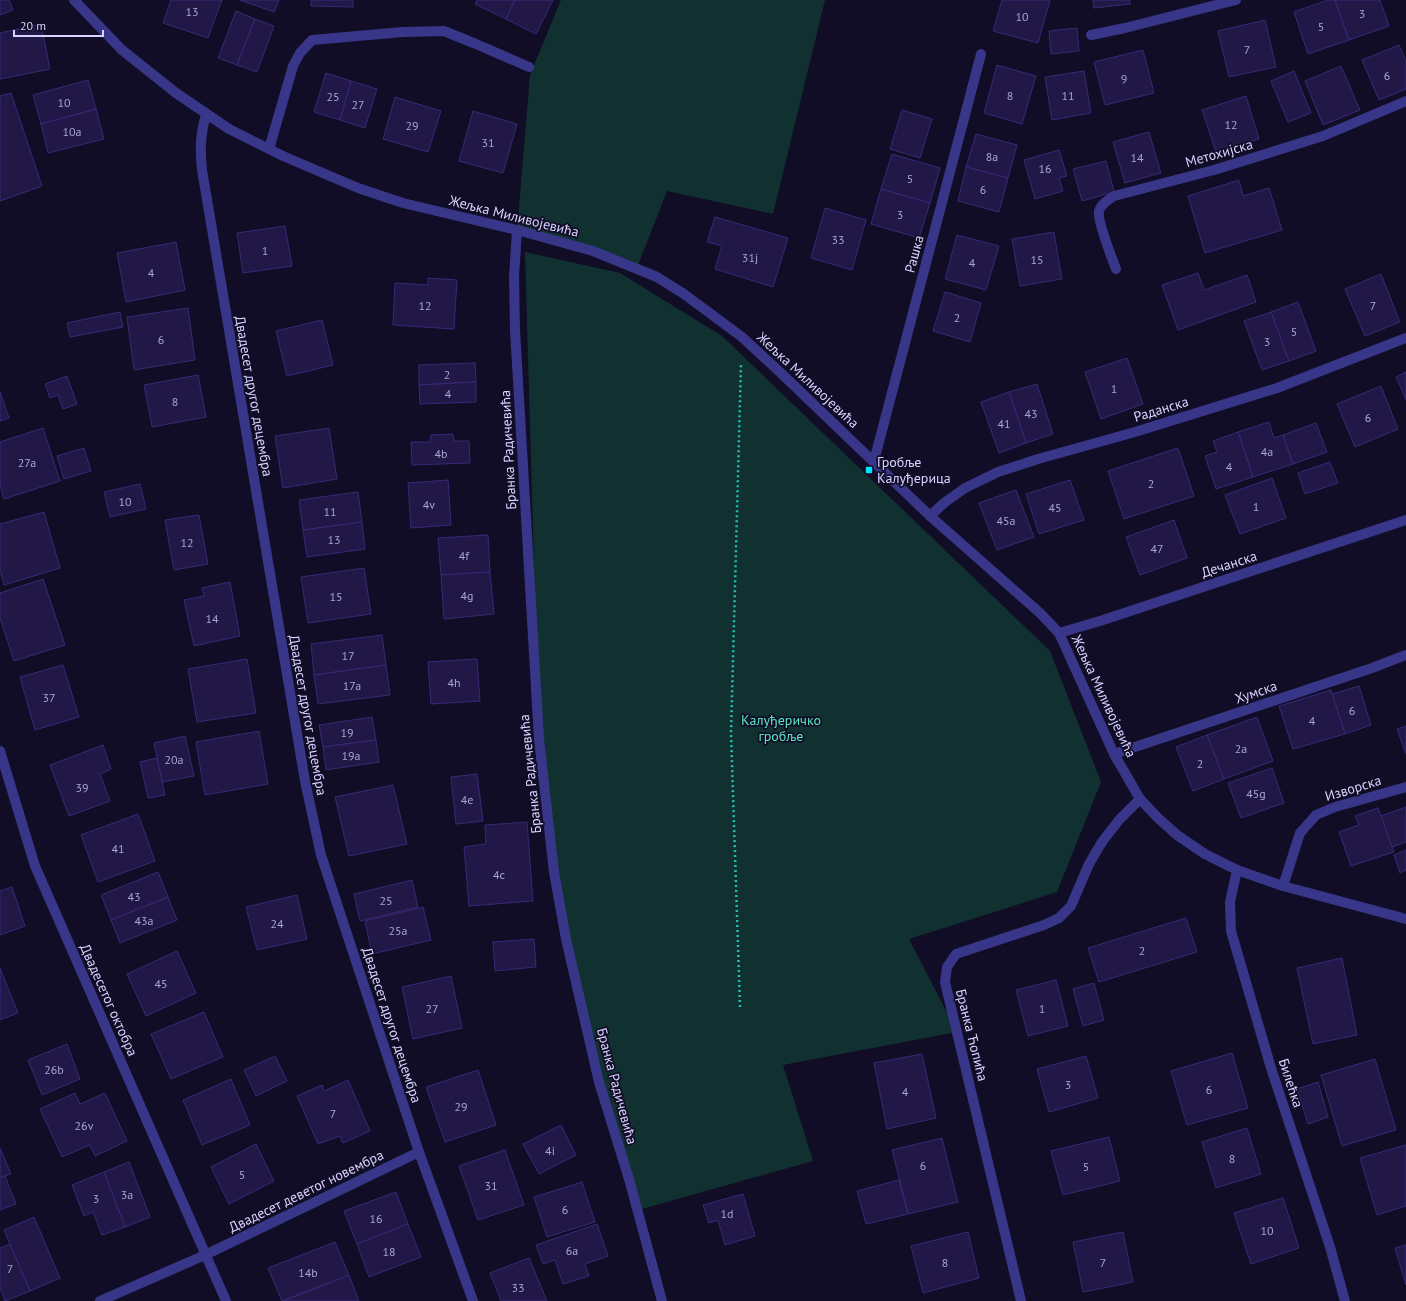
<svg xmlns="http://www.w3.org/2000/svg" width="1406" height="1301" font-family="'PT Sans',sans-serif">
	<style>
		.green { fill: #10312f }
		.building { fill: #221848; stroke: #382976 }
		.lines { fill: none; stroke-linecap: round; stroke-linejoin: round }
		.path { stroke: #27beb5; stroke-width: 2.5; stroke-dasharray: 2 3; stroke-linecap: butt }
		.service { stroke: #383688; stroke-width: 10 }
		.minor { stroke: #383688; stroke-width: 10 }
		.tertiary { stroke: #383688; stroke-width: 10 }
		.poi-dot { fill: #00e5fe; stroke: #120d26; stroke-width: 1.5 }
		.labels { text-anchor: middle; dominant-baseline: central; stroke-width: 3.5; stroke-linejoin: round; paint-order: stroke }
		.number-label { font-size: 12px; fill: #aaa4d1 }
		.street-label { font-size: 14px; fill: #d8d3ff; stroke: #120d26 }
		.poi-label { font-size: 14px; fill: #d8d3ff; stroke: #120d26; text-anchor: start }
		.park-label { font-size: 14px; fill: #57e7c2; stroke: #120d26 }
	</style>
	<rect width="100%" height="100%" fill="#120d26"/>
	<!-- green -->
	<g class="green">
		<path d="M561,0H825L773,214L667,191L637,268L517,230L530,75Z"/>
		<path d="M525,252L620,273L722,336L1050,651L1101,782L1057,892L909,939L957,1032L783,1065L813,1161L638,1210L566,939L539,739Z"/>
	</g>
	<!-- building -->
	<g class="building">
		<path d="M0,0H9L13,10L0,15Z"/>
		<path d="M171,0H222L208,38L163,23Z"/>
		<path d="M240,0H279L274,12Z"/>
		<path d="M311,0H353V7L311,6Z"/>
		<path d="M477,0H515L506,19L475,4Z"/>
		<path d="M515,0H553L536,34L506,19Z"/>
		<path d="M1002,0H1050L1038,43L993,31Z"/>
		<path d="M1093,0H1130V4L1094,8Z"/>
		<path d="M1328,0H1335L1349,40L1308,54L1294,12Z"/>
		<path d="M1335,0H1380L1389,26L1349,40Z"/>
		<path d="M236,11L255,19L237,65L218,58Z"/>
		<path d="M255,19L274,26L257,72L237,65Z"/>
		<path d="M1265,20L1276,67L1229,77L1218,31Z"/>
		<path d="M41,24L50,69L0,79V33Z"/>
		<path d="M1077,28L1079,51L1051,54L1049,31Z"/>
		<path d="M1399,45L1406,61V89L1379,100L1362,60Z"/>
		<path d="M1143,50L1154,93L1105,105L1094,62Z"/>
		<path d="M997,65L1036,76L1022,124L984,113Z"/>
		<path d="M1341,66L1360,110L1323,125L1305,81Z"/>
		<path d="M1084,71L1091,113L1052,120L1045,77Z"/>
		<path d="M1294,71L1311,113L1288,122L1271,81Z"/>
		<path d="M326,73L351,81L340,120L314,112Z"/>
		<path d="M88,80L96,109L41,124L33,95Z"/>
		<path d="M351,81L377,89L365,128L340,120Z"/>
		<path d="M11,93L42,186L0,201V96Z"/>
		<path d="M1246,96L1259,139L1216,152L1202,110Z"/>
		<path d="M395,97L441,111L428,152L383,139Z"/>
		<path d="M96,109L104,139L48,153L41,124Z"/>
		<path d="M902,110L932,119L920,158L890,149Z"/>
		<path d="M473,111L517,124L503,173L459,161Z"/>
		<path d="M1149,132L1161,173L1125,183L1113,142Z"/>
		<path d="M976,134L1017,145L1008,178L966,167Z"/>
		<path d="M1059,150L1067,176L1059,178L1063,191L1035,199L1024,160Z"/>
		<path d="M892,154L940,168L930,203L881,189Z"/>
		<path d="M1106,161L1114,192L1082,201L1073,169Z"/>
		<path d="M966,167L1008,178L999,212L958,201Z"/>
		<path d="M1239,180L1243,196L1269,188L1282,230L1205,253L1188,196Z"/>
		<path d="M881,189L930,203L919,238L871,224Z"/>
		<path d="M825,208L866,220L852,270L811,258Z"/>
		<path d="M715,217L788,238L773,287L715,269L722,246L707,242Z"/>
		<path d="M285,226L292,266L243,273L237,233Z"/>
		<path d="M1054,232L1062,279L1020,286L1012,239Z"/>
		<path d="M957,235L999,246L986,290L945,279Z"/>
		<path d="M176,242L185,290L126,302L117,253Z"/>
		<path d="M1198,273L1204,290L1247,275L1256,302L1178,330L1162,285Z"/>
		<path d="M1381,274L1400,322L1365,336L1345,289Z"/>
		<path d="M428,278L457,280L454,329L393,325L395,283L428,285Z"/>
		<path d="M945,292L981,303L970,342L933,331Z"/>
		<path d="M1298,302L1316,351L1289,361L1271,312Z"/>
		<path d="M188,308L195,360L134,370L127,317Z"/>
		<path d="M120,312L123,327L70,337L67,323Z"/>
		<path d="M1271,312L1289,361L1262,370L1244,321Z"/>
		<path d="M322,320L333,365L287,376L276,331Z"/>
		<path d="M1127,358L1143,404L1101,419L1085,372Z"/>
		<path d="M475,363L476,382L419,385V365Z"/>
		<path d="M1406,372V400L1396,377Z"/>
		<path d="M198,375L206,417L152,427L144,385Z"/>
		<path d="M67,376L77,404L63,409L58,395L50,398L45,384Z"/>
		<path d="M476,382V402L420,404L419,385Z"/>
		<path d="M1037,384L1053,434L1026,443L1009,392Z"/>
		<path d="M1381,386L1398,429L1355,447L1337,404Z"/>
		<path d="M0,392L9,418L0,421Z"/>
		<path d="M1009,392L1026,443L999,453L981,402Z"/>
		<path d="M1269,422L1274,438L1283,435L1293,464L1253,477L1238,432Z"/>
		<path d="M1316,423L1327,452L1293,464L1283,435Z"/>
		<path d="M43,428L60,481L4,499L0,485V442Z"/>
		<path d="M329,428L337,479L283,488L275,436Z"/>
		<path d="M1238,432L1253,477L1216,489L1205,456L1217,452L1213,441Z"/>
		<path d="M453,434L454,441H469L470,463L412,465L411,442H430L431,435Z"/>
		<path d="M84,448L91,471L64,479L57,456Z"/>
		<path d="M1178,448L1194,496L1124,519L1108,471Z"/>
		<path d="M1330,462L1338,483L1305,494L1298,473Z"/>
		<path d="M1272,478L1286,518L1240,534L1225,495Z"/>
		<path d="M448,480L451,525L411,528L408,483Z"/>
		<path d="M1070,480L1084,520L1039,534L1026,494Z"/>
		<path d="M140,484L146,509L110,517L104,492Z"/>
		<path d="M1016,490L1034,537L997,550L979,503Z"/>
		<path d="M358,492L362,522L303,530L299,500Z"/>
		<path d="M44,512L60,568L4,585L0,570V524Z"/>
		<path d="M199,515L208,564L174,570L165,520Z"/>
		<path d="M1174,520L1187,558L1140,575L1126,537Z"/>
		<path d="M362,522L365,549L307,557L303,530Z"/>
		<path d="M488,535L490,572L441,575L438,538Z"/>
		<path d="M364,568L371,614L308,623L301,577Z"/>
		<path d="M490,572L494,614L444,619L441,575Z"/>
		<path d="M43,579L65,645L14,661L0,618V593Z"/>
		<path d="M230,582L240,636L194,646L184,600L204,596L202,588Z"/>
		<path d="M382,635L386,665L314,675L311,644Z"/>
		<path d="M247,659L256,713L197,722L188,669Z"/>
		<path d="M477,659L480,701L431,704L428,662Z"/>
		<path d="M63,665L79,717L35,730L20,677Z"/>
		<path d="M386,665L390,695L318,704L314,675Z"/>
		<path d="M1359,686L1371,725L1345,734L1332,694Z"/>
		<path d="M1331,690L1345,734L1293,749L1279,706Z"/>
		<path d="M372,717L376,740L323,747L319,725Z"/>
		<path d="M1257,717L1273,761L1224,779L1207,735Z"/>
		<path d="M1406,726V754L1397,729Z"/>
		<path d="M259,731L268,784L205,795L196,742Z"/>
		<path d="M1207,735L1224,779L1193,791L1176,747Z"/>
		<path d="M185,736L194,776L162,782L154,743Z"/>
		<path d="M376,740L379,762L326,770L323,747Z"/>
		<path d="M103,745L111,769L100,774L110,801L69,816L50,765Z"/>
		<path d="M157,758L165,795L148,798L140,762Z"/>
		<path d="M1272,768L1284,803L1241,818L1228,783Z"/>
		<path d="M477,774L483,821L456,824L451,777Z"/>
		<path d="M393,785L407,844L349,856L335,797Z"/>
		<path d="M1406,807V842L1392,847L1381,816Z"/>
		<path d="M1378,808L1394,852L1351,866L1339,832L1359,825L1355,816Z"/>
		<path d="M138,814L155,861L98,882L81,835Z"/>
		<path d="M527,822L533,901L469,906L464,847L486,844L485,825Z"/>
		<path d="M1406,850V870L1400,873L1394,855Z"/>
		<path d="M158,872L168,897L111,920L101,895Z"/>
		<path d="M412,880L418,907L360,921L354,894Z"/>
		<path d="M12,887L25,926L0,935V891Z"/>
		<path d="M297,895L307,939L257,950L246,907Z"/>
		<path d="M168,897L177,920L120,943L111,920Z"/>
		<path d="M423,907L431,940L372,954L365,921Z"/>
		<path d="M1186,918L1197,952L1099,982L1088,948Z"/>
		<path d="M534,939L536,967L495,971L493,942Z"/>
		<path d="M177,951L196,993L146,1016L127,974Z"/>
		<path d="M1342,958L1357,1035L1313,1044L1297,968Z"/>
		<path d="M0,968L18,1013L0,1020Z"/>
		<path d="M451,976L462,1028L413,1039L402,987Z"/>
		<path d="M1056,980L1068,1026L1028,1036L1016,990Z"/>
		<path d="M1094,983L1104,1020L1083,1026L1073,989Z"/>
		<path d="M204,1012L223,1057L171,1079L151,1034Z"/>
		<path d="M67,1044L80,1079L42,1095L28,1060Z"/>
		<path d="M1232,1053L1248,1108L1187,1125L1171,1071Z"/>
		<path d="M922,1054L936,1118L887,1129L874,1063Z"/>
		<path d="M275,1056L287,1081L256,1096L244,1070Z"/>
		<path d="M1086,1056L1098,1098L1049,1112L1037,1069Z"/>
		<path d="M1375,1059L1396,1130L1342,1146L1321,1075Z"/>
		<path d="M478,1070L496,1125L445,1142L426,1087Z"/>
		<path d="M231,1079L250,1125L202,1145L183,1100Z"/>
		<path d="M348,1080L370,1131L343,1143L340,1136L318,1144L297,1096L322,1085L324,1091Z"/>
		<path d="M1318,1082L1328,1117L1308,1124L1297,1089Z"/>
		<path d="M75,1093L80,1104L105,1093L127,1141L95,1156L90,1145L62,1157L40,1109Z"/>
		<path d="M561,1125L576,1155L539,1174L523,1144Z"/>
		<path d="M1247,1128L1261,1174L1216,1188L1202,1142Z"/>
		<path d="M1109,1137L1120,1181L1063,1195L1051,1151Z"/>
		<path d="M942,1138L958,1202L908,1214L892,1150Z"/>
		<path d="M256,1144L274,1181L229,1204L211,1167Z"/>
		<path d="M1406,1145V1206L1377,1215L1360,1158Z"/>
		<path d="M0,1148L11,1174L0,1178Z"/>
		<path d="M505,1150L524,1205L478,1220L459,1166Z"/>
		<path d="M129,1162L150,1217L125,1227L104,1172Z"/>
		<path d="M104,1172L125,1227L102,1235L93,1212L84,1216L72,1185Z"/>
		<path d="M5,1176L16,1204L0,1210V1178Z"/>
		<path d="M899,1180L908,1214L866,1224L857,1191Z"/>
		<path d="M582,1182L595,1222L547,1237L534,1197Z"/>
		<path d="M396,1192L408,1224L357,1244L344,1211Z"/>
		<path d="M743,1194L755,1236L725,1245L718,1220L709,1223L703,1205Z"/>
		<path d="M1283,1198L1299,1248L1251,1264L1234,1213Z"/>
		<path d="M34,1217L60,1278L30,1291L4,1230Z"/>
		<path d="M408,1224L421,1257L369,1277L357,1244Z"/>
		<path d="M597,1224L608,1256L585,1264L589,1276L563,1284L555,1260L543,1264L536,1245Z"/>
		<path d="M968,1232L979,1278L923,1293L911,1246Z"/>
		<path d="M1123,1232L1133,1282L1083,1292L1073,1242Z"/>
		<path d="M335,1242L349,1275L282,1301L268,1268Z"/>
		<path d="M10,1244L30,1291L5,1301L0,1288V1248Z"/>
		<path d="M1406,1245V1285L1395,1248Z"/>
		<path d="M529,1258L547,1301H501L490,1273Z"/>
		<path d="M349,1275L359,1301H284Z"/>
	</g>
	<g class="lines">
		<!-- path -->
		<path class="path" d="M740,1007L731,733L741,364"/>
		<!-- service -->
		<path class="service" d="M269,149L293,66L300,53L312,40L403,32L444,31L476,44L529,67"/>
		<!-- minor -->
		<g class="minor">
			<path d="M1091,35L1125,28L1236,0"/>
			<path d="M206,115C200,134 200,150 202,170L305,781L321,855L343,922L419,1152L473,1301"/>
			<path d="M517,230L514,277L515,330L539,739L554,872L566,939L599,1082L629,1179L662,1301"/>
			<path d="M1116,269C1112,258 1097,221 1099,211C1101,204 1108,200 1114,196L1214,170L1323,136L1406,101"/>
			<path d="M874,461L981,54"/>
			<path d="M930,516L944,503L965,488L998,472L1038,459L1135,432L1277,388L1406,338"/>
			<path d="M1059,633L1100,621L1406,520"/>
			<path d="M0,751L35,866L226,1301"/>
			<path d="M1114,754L1372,668L1406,655"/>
			<path d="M1237,870L1230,902L1231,931L1271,1068L1330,1247L1345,1301"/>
			<path d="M1283,886L1300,833L1316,815L1335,807L1406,787"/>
			<path d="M100,1301L205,1255L419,1152"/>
			<path d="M1021,1301L945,982L947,967L956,954L1044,925L1059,918L1071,906L1089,864L1102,842L1119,820L1140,799"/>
		</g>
		<!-- tertiary -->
		<path class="tertiary" d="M74,0L122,50L176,93L229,129L283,156L358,188L403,203L517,230L593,251L657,277L684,294L742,337L783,375L930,516L1040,613L1059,633L1114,754L1140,799L1158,818L1177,835L1205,854L1237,870L1283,886L1406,919"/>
	</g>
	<!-- markers -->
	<rect class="poi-dot" x="865" y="466" width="8" height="8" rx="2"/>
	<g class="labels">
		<!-- number labels -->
		<g class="number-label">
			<text x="192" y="11">13</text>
			<text x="1362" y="13">3</text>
			<text x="1022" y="16">10</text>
			<text x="1321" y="26">5</text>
			<text x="1247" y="49">7</text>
			<text x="1387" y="75">6</text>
			<text x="1124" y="78">9</text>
			<text x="1010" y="95">8</text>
			<text x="1068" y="95">11</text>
			<text x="333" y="96">25</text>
			<text x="64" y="102">10</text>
			<text x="358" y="104">27</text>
			<text x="1231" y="124">12</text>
			<text x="412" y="125">29</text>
			<text x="72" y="131">10a</text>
			<text x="488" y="142">31</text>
			<text x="992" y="156">8a</text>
			<text x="1137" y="157">14</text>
			<text x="1045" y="168">16</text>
			<text x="910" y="178">5</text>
			<text x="983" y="189">6</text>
			<text x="900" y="214">3</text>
			<text x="838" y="239">33</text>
			<text x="265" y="250">1</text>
			<text x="750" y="257">31j</text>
			<text x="1037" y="259">15</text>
			<text x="972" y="262">4</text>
			<text x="151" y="272">4</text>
			<text x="425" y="305">12</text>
			<text x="1373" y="305">7</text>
			<text x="957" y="317">2</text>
			<text x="1294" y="331">5</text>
			<text x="161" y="339">6</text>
			<text x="1267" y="341">3</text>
			<text x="447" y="374">2</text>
			<text x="1114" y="388">1</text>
			<text x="448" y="393">4</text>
			<text x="175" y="401">8</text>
			<text x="1031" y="413">43</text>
			<text x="1368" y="417">6</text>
			<text x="1004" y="423">41</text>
			<text x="1267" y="451">4a</text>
			<text x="441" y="453">4b</text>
			<text x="27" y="462">27a</text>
			<text x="1229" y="466">4</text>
			<text x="1151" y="483">2</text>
			<text x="125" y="501">10</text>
			<text x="429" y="504">4v</text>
			<text x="1256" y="506">1</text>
			<text x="1055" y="507">45</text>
			<text x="330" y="511">11</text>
			<text x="1006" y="520">45a</text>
			<text x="334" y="539">13</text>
			<text x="187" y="542">12</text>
			<text x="1157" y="548">47</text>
			<text x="464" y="555">4f</text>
			<text x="467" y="595">4g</text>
			<text x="336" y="596">15</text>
			<text x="212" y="618">14</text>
			<text x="348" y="655">17</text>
			<text x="454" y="682">4h</text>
			<text x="352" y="685">17a</text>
			<text x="49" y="697">37</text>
			<text x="1352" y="710">6</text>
			<text x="1312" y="720">4</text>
			<text x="347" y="732">19</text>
			<text x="1241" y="748">2a</text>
			<text x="351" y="755">19a</text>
			<text x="174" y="759">20a</text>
			<text x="1200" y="763">2</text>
			<text x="82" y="787">39</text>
			<text x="1256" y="793">45g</text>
			<text x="467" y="799">4e</text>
			<text x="118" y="848">41</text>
			<text x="499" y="874">4c</text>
			<text x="134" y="896">43</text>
			<text x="386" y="900">25</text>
			<text x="144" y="920">43a</text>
			<text x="277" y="923">24</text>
			<text x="398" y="930">25a</text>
			<text x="1142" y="950">2</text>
			<text x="161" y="983">45</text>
			<text x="432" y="1008">27</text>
			<text x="1042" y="1008">1</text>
			<text x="54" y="1069">26b</text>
			<text x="1068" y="1084">3</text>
			<text x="1209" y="1089">6</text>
			<text x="905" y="1091">4</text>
			<text x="461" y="1106">29</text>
			<text x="333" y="1113">7</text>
			<text x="84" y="1125">26v</text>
			<text x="550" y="1150">4i</text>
			<text x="1232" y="1158">8</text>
			<text x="923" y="1165">6</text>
			<text x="1086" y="1166">5</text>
			<text x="242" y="1174">5</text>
			<text x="491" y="1185">31</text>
			<text x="127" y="1194">3a</text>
			<text x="96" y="1198">3</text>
			<text x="565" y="1209">6</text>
			<text x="727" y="1213">1d</text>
			<text x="376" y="1218">16</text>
			<text x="1267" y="1230">10</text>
			<text x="572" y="1250">6a</text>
			<text x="389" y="1251">18</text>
			<text x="945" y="1262">8</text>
			<text x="1103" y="1262">7</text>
			<text x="10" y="1268">7</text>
			<text x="308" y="1272">14b</text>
			<text x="518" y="1287">33</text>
		</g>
		<!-- street labels -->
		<g class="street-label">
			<text transform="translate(1219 153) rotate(-16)">Метохијска</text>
			<text transform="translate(514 216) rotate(14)">Жељка Миливојевића</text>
			<text transform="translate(914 254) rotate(-75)">Рашка</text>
			<text transform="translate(808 380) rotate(43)">Жељка Миливојевића</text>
			<text transform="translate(254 396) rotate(80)">Двадесет другог децембра</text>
			<text transform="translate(1161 409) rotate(-17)">Раданска</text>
			<text transform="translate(508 450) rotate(-93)">Бранка Радичевића</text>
			<text transform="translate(1229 564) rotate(-18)">Дечанска</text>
			<text transform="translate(1256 692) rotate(-19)">Хумска</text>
			<text transform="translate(1104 696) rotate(65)">Жељка Миливојевића</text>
			<text transform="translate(308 715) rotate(80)">Двадесет другог децембра</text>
			<text transform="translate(530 774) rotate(-96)">Бранка Радичевића</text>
			<text transform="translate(1353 788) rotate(-17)">Изворска</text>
			<text transform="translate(109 1000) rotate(66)">Двадесетог октобра</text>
			<text transform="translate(392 1025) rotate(72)">Двадесет другог децембра</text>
			<text transform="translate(972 1035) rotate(76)">Бранка Ћопића</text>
			<text transform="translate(1291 1083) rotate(72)">Билећка</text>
			<text transform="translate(617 1086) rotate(75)">Бранка Радичевића</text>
			<text transform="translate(306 1191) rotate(-26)">Двадесет деветог новембра</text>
		</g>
		<!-- poi labels -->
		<g class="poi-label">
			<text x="877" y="462">Гробље<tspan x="877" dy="16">Калуђерица</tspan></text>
		</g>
		<!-- park labels -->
		<g class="park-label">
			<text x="781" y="720">Калуђеричко<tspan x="781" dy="16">гробље</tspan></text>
		</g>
	</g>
	<!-- scale -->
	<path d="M14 30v6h89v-6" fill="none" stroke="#d8d3ff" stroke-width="2"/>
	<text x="20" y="30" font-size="12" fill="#d8d3ff" stroke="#120d26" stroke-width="3" paint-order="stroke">20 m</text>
</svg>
